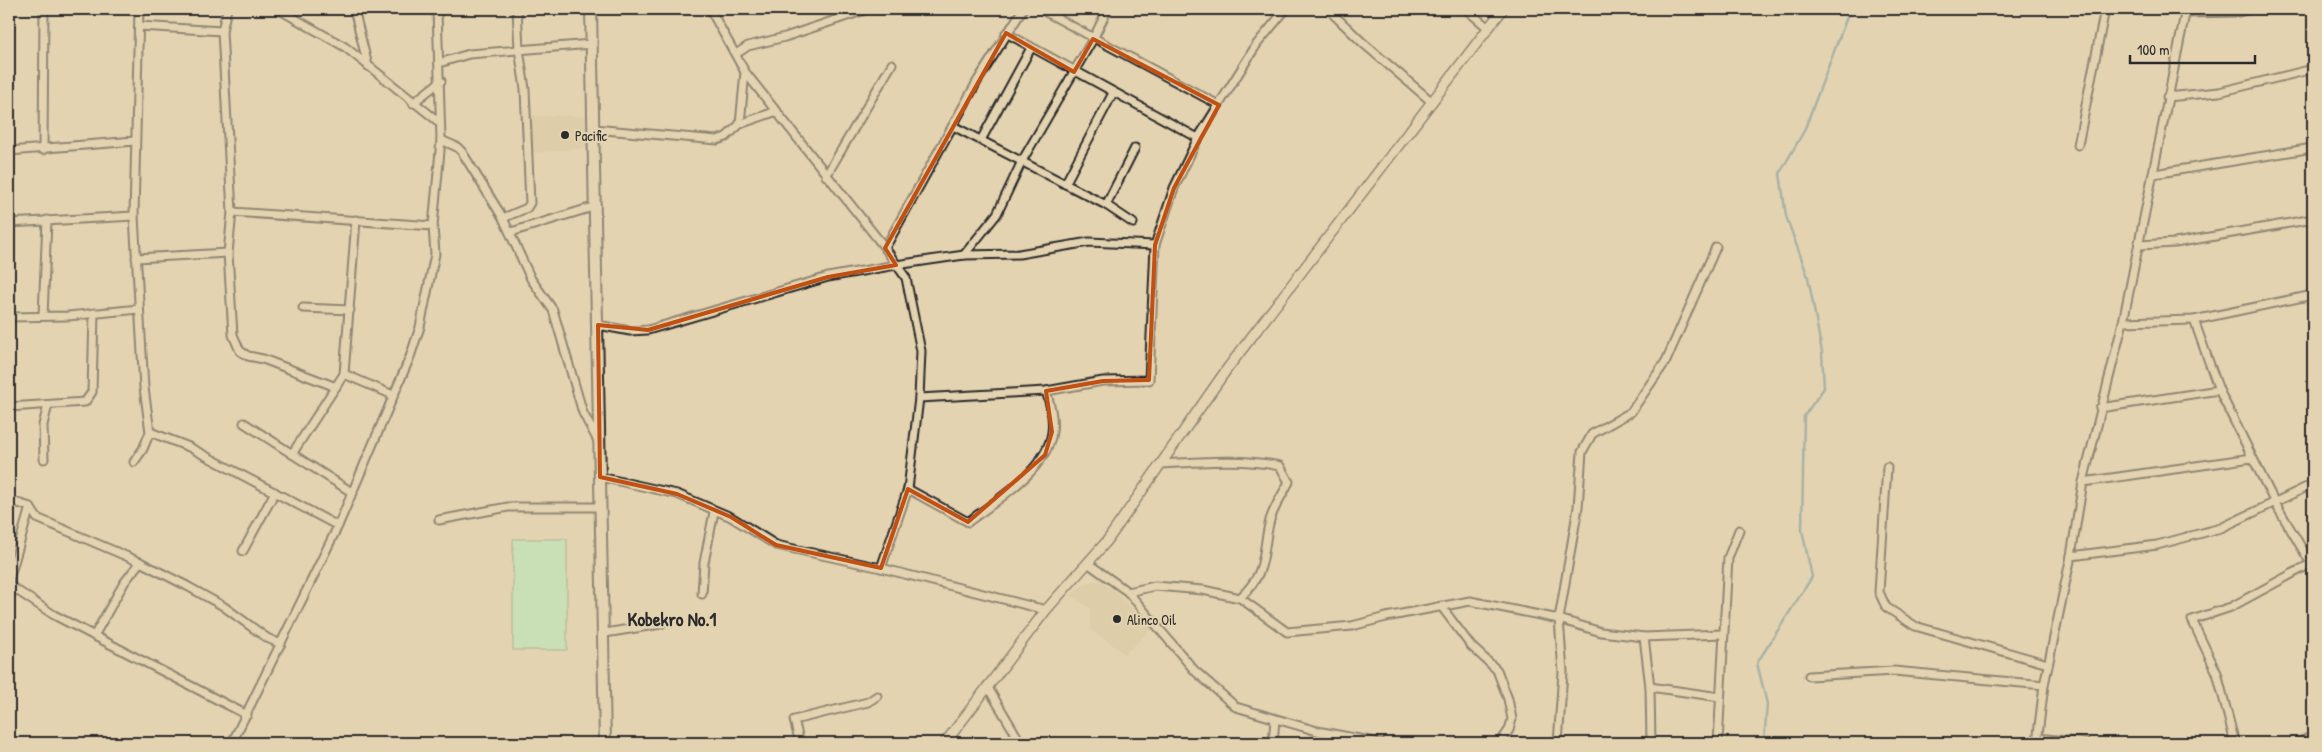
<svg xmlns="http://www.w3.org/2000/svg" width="2322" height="752" font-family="'Patrick Hand',sans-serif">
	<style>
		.built { fill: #d8c59f }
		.green { fill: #a8eebb; stroke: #6a8c73 }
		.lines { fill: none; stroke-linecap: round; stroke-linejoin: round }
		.stream { stroke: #5f8b99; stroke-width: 2.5 }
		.minor-casing { stroke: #2b2b2b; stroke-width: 11 }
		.tertiary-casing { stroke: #2b2b2b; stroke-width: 12 }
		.secondary-casing { stroke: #2b2b2b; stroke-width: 14 }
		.minor { stroke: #e4d3b0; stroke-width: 7 }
		.tertiary { stroke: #e4d3b0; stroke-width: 9 }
		.secondary { stroke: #e4d3b0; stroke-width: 10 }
		.marked { fill: none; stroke: #c25012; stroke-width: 4; stroke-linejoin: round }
		.poi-dot { fill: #2b2b2b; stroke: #e4d3b0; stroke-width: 2 }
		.labels { text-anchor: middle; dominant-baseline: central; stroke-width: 4; stroke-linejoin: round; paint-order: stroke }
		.poi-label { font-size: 14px; fill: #2b2b2b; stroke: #e4d3b0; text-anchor: start }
		.district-label { font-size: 19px; font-weight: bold; fill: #2b2b2b; stroke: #e4d3b0 }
	</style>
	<rect width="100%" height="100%" fill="#e4d3b0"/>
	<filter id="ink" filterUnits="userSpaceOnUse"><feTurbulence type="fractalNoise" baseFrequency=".02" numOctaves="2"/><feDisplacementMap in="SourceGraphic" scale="10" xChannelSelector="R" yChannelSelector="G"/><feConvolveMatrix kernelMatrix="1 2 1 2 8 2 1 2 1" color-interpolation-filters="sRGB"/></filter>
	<g filter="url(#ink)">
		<!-- built -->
		<g class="built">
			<path d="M531,116H586V148L532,153Z"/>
			<path d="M1092,581H1100L1115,591L1152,629L1125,654L1090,629V608L1071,595L1079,587Z"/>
		</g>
		<!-- green -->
		<rect class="green" x="513" y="539" width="54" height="111"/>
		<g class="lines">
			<!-- stream -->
			<path class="stream" d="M1764,743L1767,704L1757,663L1812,577L1802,530L1804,416L1824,388L1822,352L1808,277L1786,216L1780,173L1804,131L1850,9"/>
			<!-- minor casing -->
			<g class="minor-casing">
				<g id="minor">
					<path d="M227,9L222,31L232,212L228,253L233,335L240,351L248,356L263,359L336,387"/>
					<path d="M278,9L345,47L439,122"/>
					<path d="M354,9L368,66"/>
					<path d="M710,9L745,72L885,248L906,278L921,351L919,398L908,489L881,568"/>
					<path d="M1040,9L1219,105"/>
					<path d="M1335,9L1334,15L1363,43L1432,102"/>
					<path d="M1466,9L1487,27"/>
					<path d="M2185,13L2239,12L2250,9"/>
					<path d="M139,26L222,31"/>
					<path d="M1006,33L1198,138"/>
					<path d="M736,54L748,46L785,37L868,9"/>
					<path d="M439,63L469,54L592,44"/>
					<path d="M2167,97L2219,92L2313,69"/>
					<path d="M413,103L441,81"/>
					<path d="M740,124L745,72"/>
					<path d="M953,126L1106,205L1133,223"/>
					<path d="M594,129L717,140L726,137L740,124L777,111"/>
					<path d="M441,140L457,147L462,152L503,218L531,279L553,310L583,413L598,441"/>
					<path d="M981,140L1031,48"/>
					<path d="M2078,145L2105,9"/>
					<path d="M43,150L44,9"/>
					<path d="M9,151L135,141"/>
					<path d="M2154,174L2313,148"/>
					<path d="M826,176L892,64"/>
					<path d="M1065,184L1113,93"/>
					<path d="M1106,205L1135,148"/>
					<path d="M232,212L433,226"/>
					<path d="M503,218L527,208L530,203L525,89L519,49L517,9"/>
					<path d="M9,223L134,216"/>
					<path d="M511,232L596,206"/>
					<path d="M2139,245L2175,243L2313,219"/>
					<path d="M885,248L978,80L1023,9"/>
					<path d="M964,255L997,214L1022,161L1093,39L1108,9"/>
					<path d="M136,258L228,253"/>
					<path d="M303,308L350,310"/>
					<path d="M43,316L47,220"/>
					<path d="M9,317L68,316L139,309"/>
					<path d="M2194,320L2219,390L2275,503L2313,567"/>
					<path d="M2123,322L2194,320L2313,295"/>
					<path d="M598,325L630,331L648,330L828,277L896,265L964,255L1019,254L1089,242L1155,245"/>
					<path d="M344,374L393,395"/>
					<path d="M919,398L1046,391L1103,381L1149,380L1155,245L1174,188L1198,138L1257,44L1286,9"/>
					<path d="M9,407L85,402L92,392L94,313"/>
					<path d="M2100,408L2219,390"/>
					<path d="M244,423L353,493"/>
					<path d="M150,432L189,447L338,526"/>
					<path d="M292,454L344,374L356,220"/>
					<path d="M44,459L43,425L48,405"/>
					<path d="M134,462L143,449L150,432L144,388L134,216L139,9"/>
					<path d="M1162,464C1201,462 1241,458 1280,466L1289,482C1283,494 1274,507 1270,520C1261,555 1269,570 1240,598"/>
					<path d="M1887,467L1879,592L1886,607L1915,626L2048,664"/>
					<path d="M600,477L677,494L731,517L776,545L881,568L1046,610"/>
					<path d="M2083,482L2252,458"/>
					<path d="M908,489L968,522C997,500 1047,470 1052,432C1054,418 1050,404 1046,391"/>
					<path d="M9,500L30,507L37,518L140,562L187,586L223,606L267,638L281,644"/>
					<path d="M439,520L508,507H601"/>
					<path d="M243,551L275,492"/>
					<path d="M2071,556L2157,545L2221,528L2313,484"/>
					<path d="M1089,564L1128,592L1195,671L1236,707L1317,731L1381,743"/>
					<path d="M9,580L30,507"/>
					<path d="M9,585L54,615L247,715"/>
					<path d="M1128,592L1155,586L1203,590L1240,598L1287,632L1352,626L1386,617L1470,601L1559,619L1601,632L1644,637L1650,687L1651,743"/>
					<path d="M702,594L704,563L714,512"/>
					<path d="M1441,606L1471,646L1497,670L1508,699L1512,719L1509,730L1500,743"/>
					<path d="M605,633L661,624"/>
					<path d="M94,636L124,583L140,562"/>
					<path d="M1644,637L1723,634"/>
					<path d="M1809,676L1894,671L2044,685"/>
					<path d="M987,686L1021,743"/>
					<path d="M1650,687L1720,697"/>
					<path d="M2037,738L2086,743"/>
					<path d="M232,743L338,526L410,357L420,327L435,254L433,226L441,140L437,9"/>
					<path d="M800,743L794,720L868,702L877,696"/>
					<path d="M1273,743L1275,720"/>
					<path d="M1558,743L1563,672L1559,619L1578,507L1582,452L1592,434L1631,412L1666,361L1716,247"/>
					<path d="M1718,743L1728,558L1739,530"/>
					<path d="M2037,743L2044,685L2071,556L2083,482L2123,322L2186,9"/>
					<path d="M2235,743L2217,673L2192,620L2231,607L2312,563"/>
					<path d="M2297,743L2313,736"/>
				</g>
			</g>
			<!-- tertiary casing -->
			<g class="tertiary-casing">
				<path id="tertiary" d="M945,743L1046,610L1107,541L1227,369L1503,9"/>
			</g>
			<!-- secondary casing -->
			<g class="secondary-casing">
				<path id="secondary" d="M591,9L605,743"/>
			</g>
			<!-- minor -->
			<use href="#minor" class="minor"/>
			<!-- tertiary -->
			<use href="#tertiary" class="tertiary"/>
			<!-- secondary -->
			<use href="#secondary" class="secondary"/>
		</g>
	</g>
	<!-- marked area -->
	<path d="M0 0H2322V752H0ZM1006,33L1074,72L1093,39L1219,105L1174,188L1155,245L1149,380L1103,381L1046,391L1052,432L1045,455L968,522L908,489L881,568L776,545L731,517L677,494L600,477L598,325L648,330L828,277L896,265L885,248Z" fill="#e4d3b0" fill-opacity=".55" fill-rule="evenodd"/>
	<path class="marked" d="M1006,33L1074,72L1093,39L1219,105L1174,188L1155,245L1149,380L1103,381L1046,391L1052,432L1045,455L968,522L908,489L881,568L776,545L731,517L677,494L600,477L598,325L648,330L828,277L896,265L885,248Z"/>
	<!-- markers -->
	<g class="poi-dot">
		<circle cx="565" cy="135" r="5"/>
		<circle cx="1117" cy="619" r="5"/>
	</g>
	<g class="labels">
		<!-- poi labels -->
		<g class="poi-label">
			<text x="575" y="135">Pacific</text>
			<text x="1127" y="619">Alinco Oil</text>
		</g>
		<!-- district labels -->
		<g class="district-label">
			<text x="672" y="619">Kobekro No.1</text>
		</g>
	</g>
	<!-- margin -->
	<rect width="2322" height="752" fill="none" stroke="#e4d3b0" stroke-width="30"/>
	<rect x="15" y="15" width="2292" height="722" fill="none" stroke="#2b2b2b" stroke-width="2" filter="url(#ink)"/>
	<!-- scale -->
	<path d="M2130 55v8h125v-8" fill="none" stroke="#2b2b2b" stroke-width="2.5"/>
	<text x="2137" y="55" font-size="15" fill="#2b2b2b" stroke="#e4d3b0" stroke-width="4" paint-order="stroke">100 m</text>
</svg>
